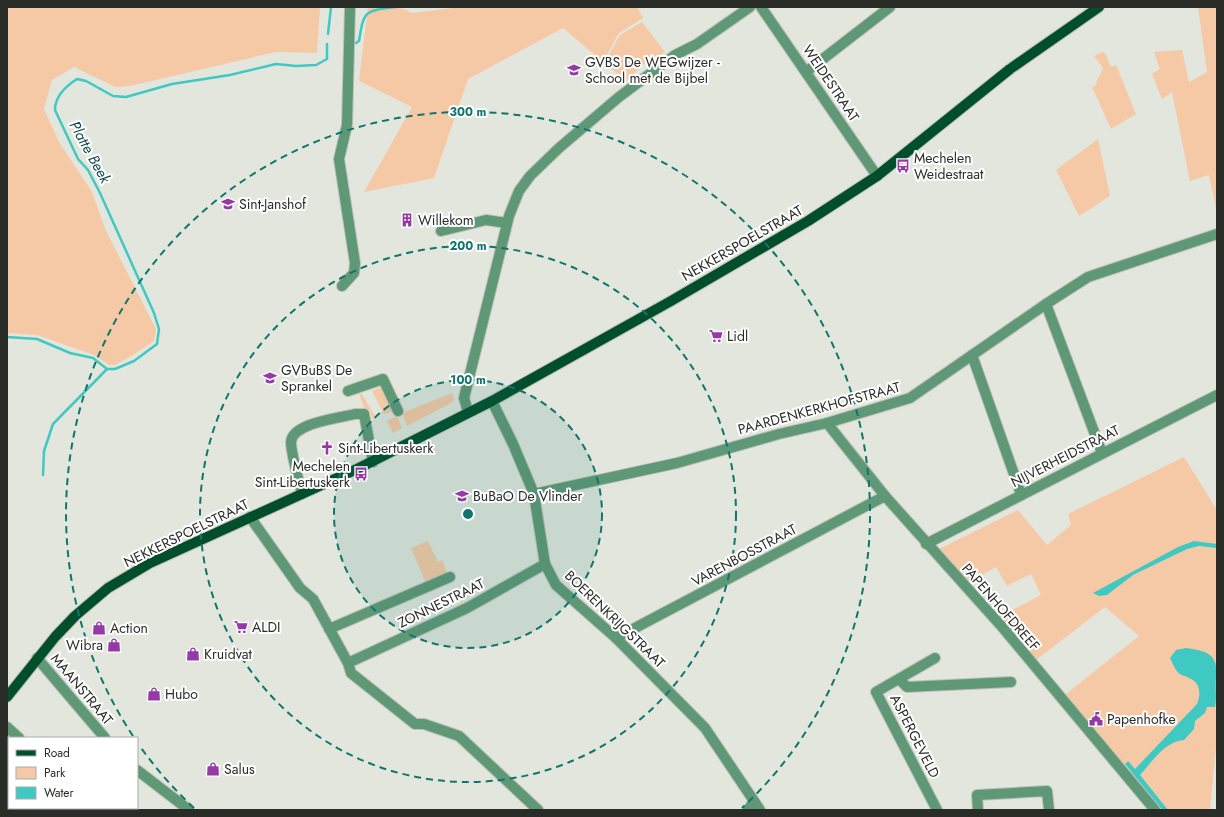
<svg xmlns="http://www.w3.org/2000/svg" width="1224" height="817" font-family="Jost,sans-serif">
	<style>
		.green { fill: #f6c9a6 }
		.water { fill: #3fc9c2 }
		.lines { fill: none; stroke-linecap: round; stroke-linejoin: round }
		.stream { stroke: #3fc9c2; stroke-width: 2.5 }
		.minor-casing { stroke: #bdc1b9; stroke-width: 12 }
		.major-casing { stroke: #bdc1b9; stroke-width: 12 }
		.minor { stroke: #5f9876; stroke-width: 10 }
		.major { stroke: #004e2c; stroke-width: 10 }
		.ring { fill: none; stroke: #0f766e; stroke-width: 2; stroke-dasharray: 7 5 }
		.labels { text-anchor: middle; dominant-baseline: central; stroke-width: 4; stroke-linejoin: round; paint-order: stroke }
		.poi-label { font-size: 14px; fill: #2a2c28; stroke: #fff; text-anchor: start }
		.street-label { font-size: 14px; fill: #2a2c28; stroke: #fff }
		.water-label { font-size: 15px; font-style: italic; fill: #114c49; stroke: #fff }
		.centre { fill: #0f766e; stroke: #fff; stroke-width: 2 }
		.ring-label { font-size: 12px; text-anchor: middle; font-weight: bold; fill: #0f766e; stroke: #fff; stroke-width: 4; stroke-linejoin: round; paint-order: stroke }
	</style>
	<rect width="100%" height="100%" fill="#e2e6dd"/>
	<!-- green -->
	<g class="green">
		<path d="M7,7H320L317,53L276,52L130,86L115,87L74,67L52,80L44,109L59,142L92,192L106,231L156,329L154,341L130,357L115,365H109L94,355L37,335L7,333Z"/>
		<path d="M368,7H398L413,13L461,7H637L643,18L619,33L603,62L563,28L468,79L434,178L364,192L412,107L359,81Z"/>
		<path d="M1198,7H1217V213L1209,175L1190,181L1172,92L1162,99L1152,74L1160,69L1154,52L1182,50L1189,82L1207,72Z"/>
		<path d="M642,22L665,52L644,64L625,82L605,62L620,35Z"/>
		<path d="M1102,52L1105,53L1111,67L1116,65L1136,114L1111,129L1092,87L1095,86L1103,68L1094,56Z"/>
		<path d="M1098,139L1110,196L1079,216L1056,170Z"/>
		<path d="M384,386L395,411L384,414L372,391Z"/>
		<path d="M452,393L454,399L451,403L407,426L402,413Z"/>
		<path d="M359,394H362L376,418L372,419L370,410H365Z"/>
		<path d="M397,416L402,428L393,433L387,421Z"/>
		<path d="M1184,457L1217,510V737L1210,810H1161L1066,694L1139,636L1105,607L1036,660L999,617L1041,595L1031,574L1007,586L996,567L973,580L972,584L939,549L1018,510L1047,545L1071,525L1068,514Z"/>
		<path d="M428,541L438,562L442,560L447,573L426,583L411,548Z"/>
	</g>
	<!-- water -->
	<g class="water">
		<path d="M1194,541L1217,544V548L1199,546L1187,549L1133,575L1107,595L1099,596L1093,593L1178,547Z"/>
		<path d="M1186,648C1208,651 1219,655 1216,678C1215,688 1217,697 1215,707H1207L1205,713L1195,721L1194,729L1184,740C1165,741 1152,762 1140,775L1168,810H1162L1125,764L1128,761L1135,769L1197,704C1201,694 1201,683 1189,678C1186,676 1183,676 1180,674C1175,670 1173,664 1170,658L1176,650Z"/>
	</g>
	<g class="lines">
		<!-- stream -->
		<g class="stream">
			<path d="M328,34L331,7"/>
			<path d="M354,44L359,41C364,10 364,11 396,7"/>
			<path d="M7,337L37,339L70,353L93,358L107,369H115L134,361L157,344L159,329L154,313L100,193L88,170L78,159L55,110C55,96 66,86 77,79L86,81L113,96L126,97L172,84L230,75L276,64L296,66L316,65L327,59V44"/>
			<path d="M43,475L44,451L53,424L107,369"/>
		</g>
		<!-- minor casing -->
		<g class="minor-casing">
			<g id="minor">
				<path d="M761,7L877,176"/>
				<path d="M806,72L890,7"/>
				<path d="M441,231L486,220L507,223"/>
				<path d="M342,286L354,273L355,263L339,159L347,125L350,7"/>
				<path d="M1046,304L1102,453"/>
				<path d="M972,355L1021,494"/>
				<path d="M348,391L383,379L398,411"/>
				<path d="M492,401L513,444L534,494L545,564L556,585L616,638L705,728L760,810"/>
				<path d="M468,412L464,398L509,216L519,191L530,176L559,148L619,97L675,55L697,44L750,7"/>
				<path d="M827,423L885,496L1003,628L1155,810"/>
				<path d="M302,494C299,482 291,453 291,442C292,423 339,418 355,414H364L373,462"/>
				<path d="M534,494L677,463L779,434L827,423L910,398L1046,304L1088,277L1217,234"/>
				<path d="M250,517L300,588L313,599L348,663L351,673L415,724H424L459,736L538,810"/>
				<path d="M926,544L1217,395"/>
				<path d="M329,629L450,577"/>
				<path d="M616,638L885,496"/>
				<path d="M37,658L105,738"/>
				<path d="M935,658L876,692L937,810"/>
				<path d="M348,663L467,608L545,564"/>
				<path d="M899,679L907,687L1011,682"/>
				<path d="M7,727L19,738"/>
				<path d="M137,770L189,810"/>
				<path d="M748,810L754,801"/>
				<path d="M978,810L977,795L1047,791L1049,810"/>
			</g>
		</g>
		<!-- major casing -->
		<g class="major-casing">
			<path id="major" d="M7,697L55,637L75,616L108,588L150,563L359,468L492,401L671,301L808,221L877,176L1010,69L1099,7"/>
		</g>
		<!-- minor -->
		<use href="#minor" class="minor"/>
		<!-- major -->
		<use href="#major" class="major"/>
	</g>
	<!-- distance rings -->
	<circle cx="468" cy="514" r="134" fill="#0f766e" fill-opacity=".12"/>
	<g class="ring">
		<circle cx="468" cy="514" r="134"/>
		<circle cx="468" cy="514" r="268"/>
		<path d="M194 808A402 402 0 0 1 139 745M133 736A402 402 0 1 1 742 808"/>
	</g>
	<!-- icons -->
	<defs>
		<g id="school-bare" transform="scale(1.08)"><path d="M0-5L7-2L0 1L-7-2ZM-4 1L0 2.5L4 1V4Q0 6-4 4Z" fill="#9439a5" stroke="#fff" stroke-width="2.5" paint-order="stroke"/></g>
		<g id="bus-bare" transform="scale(1.08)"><path d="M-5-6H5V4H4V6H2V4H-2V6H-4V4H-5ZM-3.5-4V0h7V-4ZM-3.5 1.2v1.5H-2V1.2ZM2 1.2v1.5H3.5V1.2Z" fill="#9439a5" stroke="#fff" stroke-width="2.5" paint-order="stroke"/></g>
		<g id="building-bare" transform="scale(1.08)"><path d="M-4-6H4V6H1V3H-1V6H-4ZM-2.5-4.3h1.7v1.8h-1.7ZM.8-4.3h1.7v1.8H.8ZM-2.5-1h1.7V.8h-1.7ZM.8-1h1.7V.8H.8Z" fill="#9439a5" stroke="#fff" stroke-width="2.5" paint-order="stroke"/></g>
		<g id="supermarket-bare" transform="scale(1.08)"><path d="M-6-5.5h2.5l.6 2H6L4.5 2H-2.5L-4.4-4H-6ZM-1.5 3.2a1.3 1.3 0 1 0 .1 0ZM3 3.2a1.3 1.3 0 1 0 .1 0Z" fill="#9439a5" stroke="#fff" stroke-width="2.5" paint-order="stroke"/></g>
		<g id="church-bare" transform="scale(1.08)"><path d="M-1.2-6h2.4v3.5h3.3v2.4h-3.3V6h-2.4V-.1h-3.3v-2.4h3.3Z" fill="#9439a5" stroke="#fff" stroke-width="2.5" paint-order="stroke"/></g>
		<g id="shop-bare" transform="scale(1.08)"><path d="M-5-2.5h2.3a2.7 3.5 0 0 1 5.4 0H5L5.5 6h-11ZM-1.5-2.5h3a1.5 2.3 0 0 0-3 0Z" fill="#9439a5" stroke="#fff" stroke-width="2.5" paint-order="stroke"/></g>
		<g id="civic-bare" transform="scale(1.08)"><path d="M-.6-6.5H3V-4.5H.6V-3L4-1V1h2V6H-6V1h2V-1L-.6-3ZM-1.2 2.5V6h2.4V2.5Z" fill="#9439a5" stroke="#fff" stroke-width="2.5" paint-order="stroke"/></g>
	</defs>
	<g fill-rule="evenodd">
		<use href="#school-bare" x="574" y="70"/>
		<use href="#bus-bare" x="903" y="166"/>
		<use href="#school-bare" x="228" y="204"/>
		<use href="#building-bare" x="407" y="220"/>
		<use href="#supermarket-bare" x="716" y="336"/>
		<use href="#school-bare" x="270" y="378"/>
		<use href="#church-bare" x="327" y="448"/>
		<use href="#bus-bare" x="361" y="474"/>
		<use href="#school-bare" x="462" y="496"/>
		<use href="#supermarket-bare" x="241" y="627"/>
		<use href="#shop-bare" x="99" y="628"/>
		<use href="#shop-bare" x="114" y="645"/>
		<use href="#shop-bare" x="193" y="654"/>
		<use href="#shop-bare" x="154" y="694"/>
		<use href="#civic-bare" x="1096" y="719"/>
		<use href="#shop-bare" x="213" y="769"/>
	</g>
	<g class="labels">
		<!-- poi labels -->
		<g class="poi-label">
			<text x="585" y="62">GVBS De WEGwijzer -<tspan x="585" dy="16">School met de Bijbel</tspan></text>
			<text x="914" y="158">Mechelen<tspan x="914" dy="16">Weidestraat</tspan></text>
			<text x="239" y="204">Sint-Janshof</text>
			<text x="418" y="220">Willekom</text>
			<text x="727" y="336">Lidl</text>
			<text x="281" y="370">GVBuBS De<tspan x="281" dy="16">Sprankel</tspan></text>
			<text x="338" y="448">Sint-Libertuskerk</text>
			<text x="350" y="466" text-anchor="end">Mechelen<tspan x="350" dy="16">Sint-Libertuskerk</tspan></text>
			<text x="473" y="496">BuBaO De Vlinder</text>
			<text x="252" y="627">ALDI</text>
			<text x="110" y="628">Action</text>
			<text x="103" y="645" text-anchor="end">Wibra</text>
			<text x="204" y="654">Kruidvat</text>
			<text x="165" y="694">Hubo</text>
			<text x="1107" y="719">Papenhofke</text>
			<text x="224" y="769">Salus</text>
		</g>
		<!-- street labels -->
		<g class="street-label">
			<text transform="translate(831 83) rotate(56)">WEIDESTRAAT</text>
			<text transform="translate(742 243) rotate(-30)">NEKKERSPOELSTRAAT</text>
			<text transform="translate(819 408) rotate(-15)">PAARDENKERKHOFSTRAAT</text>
			<text transform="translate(1065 456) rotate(-27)">NIJVERHEIDSTRAAT</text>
			<text transform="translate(186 533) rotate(-26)">NEKKERSPOELSTRAAT</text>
			<text transform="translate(744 555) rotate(-28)">VARENBOSSTRAAT</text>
			<text transform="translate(441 603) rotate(-26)">ZONNESTRAAT</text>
			<text transform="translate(1001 607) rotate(49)">PAPENHOFDREEF</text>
			<text transform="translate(615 619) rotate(44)">BOERENKRIJGSTRAAT</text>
			<text transform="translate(82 689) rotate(50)">MAANSTRAAT</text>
			<text transform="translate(915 736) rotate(63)">ASPERGEVELD</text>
		</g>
		<!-- water labels -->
		<g class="water-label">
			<text transform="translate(90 152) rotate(61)">Platte Beek</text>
		</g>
	</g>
	<circle cx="468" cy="514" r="6" class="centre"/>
	<g class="ring-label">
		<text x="468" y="116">300 m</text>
		<text x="468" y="250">200 m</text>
		<text x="468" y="384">100 m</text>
	</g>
	<!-- border -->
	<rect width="1224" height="817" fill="none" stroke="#2a2c28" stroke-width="16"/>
	<!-- legend -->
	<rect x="8" y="737" width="130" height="72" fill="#ffffff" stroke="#aaaba9"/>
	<rect x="16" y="750" width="20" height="6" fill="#004e2c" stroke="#aaaba9"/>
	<text x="44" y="757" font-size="12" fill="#2a2c28">Road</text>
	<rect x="16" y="767" width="20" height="12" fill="#f6c9a6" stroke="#aaaba9"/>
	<text x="44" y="777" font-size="12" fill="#2a2c28">Park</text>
	<rect x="16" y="787" width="20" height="12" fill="#3fc9c2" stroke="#aaaba9"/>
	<text x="44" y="797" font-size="12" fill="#2a2c28">Water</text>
</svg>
